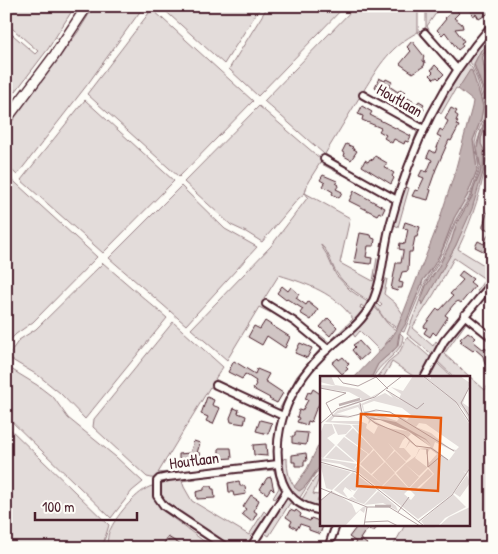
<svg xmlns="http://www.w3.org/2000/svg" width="498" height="554" font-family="'Patrick Hand',sans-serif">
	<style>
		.green { fill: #e3dcda; stroke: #967e82 }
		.water { fill: #c0b1b1; stroke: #91777b }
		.building { fill: #d0c5c4; stroke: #4a1f2b }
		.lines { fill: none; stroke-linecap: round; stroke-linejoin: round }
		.street-casing { stroke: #4a1f2b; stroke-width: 10 }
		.secondary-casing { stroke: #4a1f2b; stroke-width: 12 }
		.street { stroke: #fdfcf7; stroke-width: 6 }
		.secondary { stroke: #fdfcf7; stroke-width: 9 }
		.labels { text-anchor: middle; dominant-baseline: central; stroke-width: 5; stroke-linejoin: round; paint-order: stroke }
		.street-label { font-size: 16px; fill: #4a1f2b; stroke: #fdfcf7 }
		.inset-river { fill: none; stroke: #c0b1b1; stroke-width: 2.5 }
		.inset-road { fill: none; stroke: #b5a4a5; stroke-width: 1 }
		.view { fill: #e8590c; fill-opacity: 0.15; stroke: #e8590c; stroke-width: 2.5 }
		.inset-edge { fill: none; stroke: #4a1f2b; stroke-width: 2.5 }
	</style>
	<rect width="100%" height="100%" fill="#fdfcf7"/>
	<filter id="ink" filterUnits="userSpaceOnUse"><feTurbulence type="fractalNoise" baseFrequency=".02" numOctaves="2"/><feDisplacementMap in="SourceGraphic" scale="10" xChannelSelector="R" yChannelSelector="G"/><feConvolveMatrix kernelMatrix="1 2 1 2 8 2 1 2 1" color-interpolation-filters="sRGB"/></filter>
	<g filter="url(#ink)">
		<!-- green -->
		<g class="green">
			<path d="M6,6H75L48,49L6,104V29L35,54L38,51L6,23Z"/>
			<path d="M94,6H144L87,85L17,175L6,165V128L78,32Z"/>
			<path d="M160,6H261L224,64Z"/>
			<path d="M268,6H345L258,96L229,69Z"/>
			<path d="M356,6H418V32L426,27V6H441L427,26L429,30L426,31L432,43L430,46L418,32C390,47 380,64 364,90L367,92L365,94L375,104V107L359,98L325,154L349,168L347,170L323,157L324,154L264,101Z"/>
			<path d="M152,9L253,101L179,177L87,94Z"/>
			<path d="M492,29V41L481,50L474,64L483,89L487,108L485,122L480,135L477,148L481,169L480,174L474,188L472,197L457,223L451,242L438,268L426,286L422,305L456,245L483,172L484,150L481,144V139L488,118L487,83L482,58L486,51C498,119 488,187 458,249L492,270V278L482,293L477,291L485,279L454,258L434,294L412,328L433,346L436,341L439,344L433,355L407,334L426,283L442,257L455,223L470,198L479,172L477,143L484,121L486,109L481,87L473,66L468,60Z"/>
			<path d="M467,62L472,68L477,79L484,105V118L477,134L475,143L479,169L469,198L455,221L438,261L423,286L404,332L401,331L408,318L423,280L429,273L442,250L454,218L467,196L477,170L473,140L481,119L483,107L481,99L471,70L458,89L456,88L441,114L437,110Z"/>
			<path d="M85,100L174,181L103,253L21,180Z"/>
			<path d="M259,106L322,160L343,172L342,175L320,163L308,182L305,193L350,218L340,263L373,281L377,258L380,260L376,286L369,301C357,293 344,285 336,272C330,262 329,251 320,244L327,255L336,275L350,290L369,303L365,308L361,305L360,308L365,309C356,323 343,333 330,344L319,337L320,335L329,342L353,319C335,293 308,284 279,275L264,299L280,308L278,310L263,302L262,305L272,310L271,313L259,307L227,360L191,329L271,246L308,197L305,193L298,199L262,242L246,232L231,225L184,182Z"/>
			<path d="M409,123L419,129L420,133L397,193L394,195L379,188V185L394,193L417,132L407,125Z"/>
			<path d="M6,174L97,257L33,322L16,334L6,344Z"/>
			<path d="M181,186L225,229L257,247L186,325L109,258Z"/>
			<path d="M404,187L409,188L398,227L393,224Z"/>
			<path d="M103,263L167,318L85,419L60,393L39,376L7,357L19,340L36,329Z"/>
			<path d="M382,279H387L384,294L395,303L403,314L397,328L386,321L374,304L375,302L380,307L382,305L376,300Z"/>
			<path d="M373,306C383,313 382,322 396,330L380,351L360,331L355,337L352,332Z"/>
			<path d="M466,320L481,332L480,334L466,323L444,354L485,390L492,379V548H392L405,525H469V413L471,412L469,410V378H455L436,360L449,339L464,321Z"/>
			<path d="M173,322L223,367L215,379L231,387L229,389L215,382L213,385L215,386L214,389L210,387L158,473L170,472V475L156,479L147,477L93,427L94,419Z"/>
			<path d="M400,333L403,336C402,355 382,359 373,378H371L378,364L393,351L398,345Z"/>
			<path d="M310,335L323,349L322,351L282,411L280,412L266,407V404L279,410L297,376L321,348L308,337Z"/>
			<path d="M407,337L431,358L422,378H416L392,362L383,378H378L381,372L376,378L388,362L399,353Z"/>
			<path d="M436,362L453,378H427Z"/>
			<path d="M6,366L37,385L54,398L68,418L116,457L143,482L132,491L111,518L6,416Z"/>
			<path d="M6,425L109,525L102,548H6Z"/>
			<path d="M287,458C287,471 289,483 299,491C309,486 313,472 322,465V468L315,474L299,499C285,489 284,475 281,460Z"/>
			<path d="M275,467L277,469L283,489L278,500L273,498L279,488L274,470L242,473L243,470Z"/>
			<path d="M322,471L313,494L318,495L322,484V493L317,501L322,503V508L312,506L301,501L314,480Z"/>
			<path d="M196,476V479L182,481L184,487L192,501L249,535L264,511L269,516L248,548H232L229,545L171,507L165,502L163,503L159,494L160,480Z"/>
			<path d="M152,486L153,487L155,499L162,510L213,548H106C108,541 107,534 111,528C117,515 138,490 152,486Z"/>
			<path d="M287,498L303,508V511L290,503L269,536L263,532L284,499Z"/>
		</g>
		<!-- water -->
		<g class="water">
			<path d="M492,41V46L482,55L487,83L488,118L481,139V144L484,150L483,172L472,209L456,245L422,306L421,300L426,286L438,268L451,242L457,223L472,197L474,188L480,174L481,169L477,148L480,135L485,122L487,108L483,89L474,64L481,50Z"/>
			<path d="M470,70L472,71L481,99L483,107L481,119L473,140L477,170L467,196L454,218L442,250L434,265L423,280L405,325L399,334L397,347L378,364L371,378H354L390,340L396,331L403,314L437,227L454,175L472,107L473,101L458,89Z"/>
			<path d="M322,438V465C313,472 309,486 299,491L294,487L307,469Z"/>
		</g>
		<!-- building -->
		<g class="building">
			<path d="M467,6H488L489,13L479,19L476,14L473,16Z"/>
			<path d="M455,8L459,13L454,18L462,24L463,28L455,29L464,41L461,43L463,46L458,50L445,32L442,35L437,30L446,19L445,18L450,14L449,12Z"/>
			<path d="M412,41L424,56L423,61L425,62L424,66L413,73L400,64L411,51L407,47Z"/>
			<path d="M435,65L444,74L439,79L437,77L434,79L430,75L433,72L431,70Z"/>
			<path d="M379,78L385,81L386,79L392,82L389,86L398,92L400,89L405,92L403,95L417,104L419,101L424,104L422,107L424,109L421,114L375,87Z"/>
			<path d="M362,106L372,112L370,115L411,136L408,142L405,141L404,144L394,139L392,143L384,138L386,135L379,131L381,128L362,120L363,116L358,114Z"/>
			<path d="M451,108L457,111L455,114L458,116L456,121L458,122L456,125L459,126L451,141L449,140L436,169L429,189L431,190L428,200L412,196L415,190L418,191L424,178L419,176L422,170L427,172L432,160L427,157L430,150L435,153L441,137L437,135L440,129L443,131L448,121L445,119Z"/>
			<path d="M346,144L353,147L352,148L357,151L351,160L344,156L345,153L342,152Z"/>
			<path d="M375,156L387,163L384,167L394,173L392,176L394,178L391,184L362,166L365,160L368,162L370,159L373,160Z"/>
			<path d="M323,175L337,181L336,183L339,185L336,189L342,192L339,198L332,194L333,192L323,186L325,183L320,180Z"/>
			<path d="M354,191L385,208L382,214L379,212L377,215L349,201Z"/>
			<path d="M490,204L492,205V251L489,250L487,253L475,247L478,241L484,244L490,230L483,228V226Z"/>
			<path d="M405,222L420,227L417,237H415L412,252H409L408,271L402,272L399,282L403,283L402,288H398L397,291L391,289L396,263H401L403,252V250L399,249L400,243L405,244L408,229L403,228Z"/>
			<path d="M360,233L371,235L372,238L375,239L374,246H368L366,257L372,258L371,264L354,262Z"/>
			<path d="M462,271L473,279L470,282L475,286L461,303L458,301L454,304L445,315L448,317L436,335L433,332L430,337L424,333L427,328L424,327L425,325L436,310L437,309L440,310L453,296L450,294L463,280L458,276Z"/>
			<path d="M282,286L288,291L291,287L299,294L296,298L306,305L308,302L318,310L311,320L300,313L303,309L287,299L286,300L277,293Z"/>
			<path d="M328,318L337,327L330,336L320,327Z"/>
			<path d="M265,321L290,337L285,348L267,336L262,345L248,337L254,326L260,329Z"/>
			<path d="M468,332L476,338L473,341L484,350L485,348L489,351L492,347V370L485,364L483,356L475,349L473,351L460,342L462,341L460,339Z"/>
			<path d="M359,341L369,352L360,360L352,350L355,347L353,345Z"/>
			<path d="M300,343L312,348L307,358L295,353Z"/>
			<path d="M343,357L349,364L346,367L348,369L342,374L332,363L338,358L339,360Z"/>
			<path d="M234,361L255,374L257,369L269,374L265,381L283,393L277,403L269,399L270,398L253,389L256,384L255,383L256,381L245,374L242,379L228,372Z"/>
			<path d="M313,389L322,395V399L316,409L311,422L308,421L307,425L297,422L299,418L297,417L299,410L302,411L308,400L305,399L308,392L311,393Z"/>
			<path d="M207,397L214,400L212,405L220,408L213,424L206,421L208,417L201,414Z"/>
			<path d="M234,408L239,410L238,413L246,416L244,424L231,422L230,418Z"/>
			<path d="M260,420L272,423L268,434L256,431Z"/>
			<path d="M295,432L308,433L306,445L292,443V436H295Z"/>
			<path d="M194,441L200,443L197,453H200L201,460L195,461L194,463L179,461V454L190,453Z"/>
			<path d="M266,444L267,456L254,455L253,445Z"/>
			<path d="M219,448H231L232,458L219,459Z"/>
			<path d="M306,453L307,461H304V466H295V462H292V455Z"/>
			<path d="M271,477L274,491L271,488L267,494L260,489L267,478Z"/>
			<path d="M239,481L240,486H245L246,494L234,496L233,492H229L228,483Z"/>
			<path d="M206,486H211L212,489H214L215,498L197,499L196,492L204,490V487Z"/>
			<path d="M251,495L259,500L254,511L257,513L252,522L242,514L246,509L243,507Z"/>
			<path d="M290,510L295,512L296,510L301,514L300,517L310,521L311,518L319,521L318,524L323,526L320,534L309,530V527L300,524L297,529L290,525L292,521L286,517Z"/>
			<path d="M358,525H379L373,532L369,529L364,533L360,539L367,544L364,548H352L356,542L349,537Z"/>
			<path d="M168,537L186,548H165L162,546Z"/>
		</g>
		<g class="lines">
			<!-- street casing -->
			<g class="street-casing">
				<g id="street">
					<path d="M425,33L457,69"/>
					<path d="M363,95L424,129"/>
					<path d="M324,159L397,200"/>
					<path d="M266,304L295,322L328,349"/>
					<path d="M464,315L492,338"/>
					<path d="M424,378L444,341L492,283"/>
					<path d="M216,385L283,416"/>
					<path d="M322,511C299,507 286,497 280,474C270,427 293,380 328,349C344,335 362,323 372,303C383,279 383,251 390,225C409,152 441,82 492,25"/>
					<path d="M227,548L164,506L157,496V481L159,479L168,477L278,464"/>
					<path d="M250,548L286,492"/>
					<path d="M328,548L336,525"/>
				</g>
			</g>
			<!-- secondary casing -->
			<g class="secondary-casing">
				<path id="secondary" d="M6,120L54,56L87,6"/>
			</g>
			<!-- street -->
			<use href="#street" class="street"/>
			<!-- secondary -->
			<use href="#secondary" class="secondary"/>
		</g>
	</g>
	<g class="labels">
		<!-- street labels -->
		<g class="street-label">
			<text transform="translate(400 100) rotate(30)">Houtlaan</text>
			<text transform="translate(194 460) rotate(-7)">Houtlaan</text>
		</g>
	</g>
	<!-- overview -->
	<g transform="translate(320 376)">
		<rect width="150" height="150" fill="#fdfcf7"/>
		<path d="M0,0H11L15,9L39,13L51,21L66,13L52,22L11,37L42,23L29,16L0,12V9L16,10L0,6ZM93,0H102L135,26L150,49V90L147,97L143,95L147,98L131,119L98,143L38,96L20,88L0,85V82L37,88L34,93L39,89L63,109L60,113L75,98L89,113L84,118L91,124L95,119L90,114H98L114,98L108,91L99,100L85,88L96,80L99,73L90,66L85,73L89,65L86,61L83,64L79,72H84L91,80L86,85L68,67L74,74L65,85L54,73L62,65L54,73L32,49H44L5,46L17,35L40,28L42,36L41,38L33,41H31L27,42L34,41L41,36L38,31L16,38L31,40H15L11,45H40L47,48L46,52L54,58L58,50L51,45L48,48L49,44L42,37L52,45L44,37L41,28L65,17L73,22L67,15L86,28L79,23L81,18L71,11L83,15ZM54,25L82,32L91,39L87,44L72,37L80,41L77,45L62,40H48L46,37L61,35H44L43,29ZM56,41L91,55L111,71L99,73L88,61L91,58L88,55L67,52L51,43ZM99,47L106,48L139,71L136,74L129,72L111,57L96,51ZM115,66L135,76L129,84L113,72ZM100,73L106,74V79L110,73L117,78L109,87L107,80V91L95,82ZM104,0L111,3V0H140L150,7L143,27L150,32V45L142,32ZM4,48H12L15,57L7,62L15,69L3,82L0,81V58ZM13,48L30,49L32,51L26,58L18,59ZM33,52L53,73L49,78L25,60ZM24,61L48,78L39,88L17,69ZM16,70L29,81L35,86L5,82ZM54,74L64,86L51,98L40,88ZM75,75L86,86L75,96L65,85ZM65,86L75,97L63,109L52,99ZM0,87L31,96L12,114L6,112ZM85,88L99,101L89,112L76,97ZM108,93L113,98L96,113L90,112ZM33,96L57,114L44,128L28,123L32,121L37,124L33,120L39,111L35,115L30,113L32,116L25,111L23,115L28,122L14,114L22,106L28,112L22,106ZM147,99L150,107L140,121L134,117ZM12,115L32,128L36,137L43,131H46L44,137L40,134L25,150H0V125ZM58,115L76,130L78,135L63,127L44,129ZM133,118L146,131L125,142L118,150H105L101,145ZM150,131V150H119L129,141Z" fill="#e3dcda" fill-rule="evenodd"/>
		<path d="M45,37L49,41L76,46L106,63L111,69L106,64L96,59L111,71L88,55L60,44H54L48,41Z" fill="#c0b1b1"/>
		<path class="inset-river" d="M19,29L40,23M55,130H71"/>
		<path class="inset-road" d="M17,0L23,7L38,10L56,1M103,0L136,26L150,47M56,1L68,13M150,10L141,27L150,41M0,12L26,17L6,27L13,40L28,41L56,34L70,36L134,75M66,14L97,33L104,27M40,27L42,37L55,47L84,59L96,70L111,72L128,84M0,48L17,33L55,21L82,0M107,73L108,91L121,80M0,86L36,96L104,150M0,112L47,131H69L100,150M0,125L12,115M78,136L89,121M45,146L68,145L78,150M98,146L132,119L150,92M44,150L47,131"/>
		<path class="view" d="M41,38L121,42L118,115L37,110Z"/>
		<rect width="150" height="150" class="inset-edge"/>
	</g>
	<!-- margin -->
	<rect width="498" height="554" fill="none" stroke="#fdfcf7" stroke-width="25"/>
	<rect x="12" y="12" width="473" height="529" fill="none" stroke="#4a1f2b" stroke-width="2" filter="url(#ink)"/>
	<!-- scale -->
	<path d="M35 512v8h102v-8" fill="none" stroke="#4a1f2b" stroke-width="2.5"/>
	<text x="42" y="512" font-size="15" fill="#4a1f2b" stroke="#fdfcf7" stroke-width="4" paint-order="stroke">100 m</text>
</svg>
